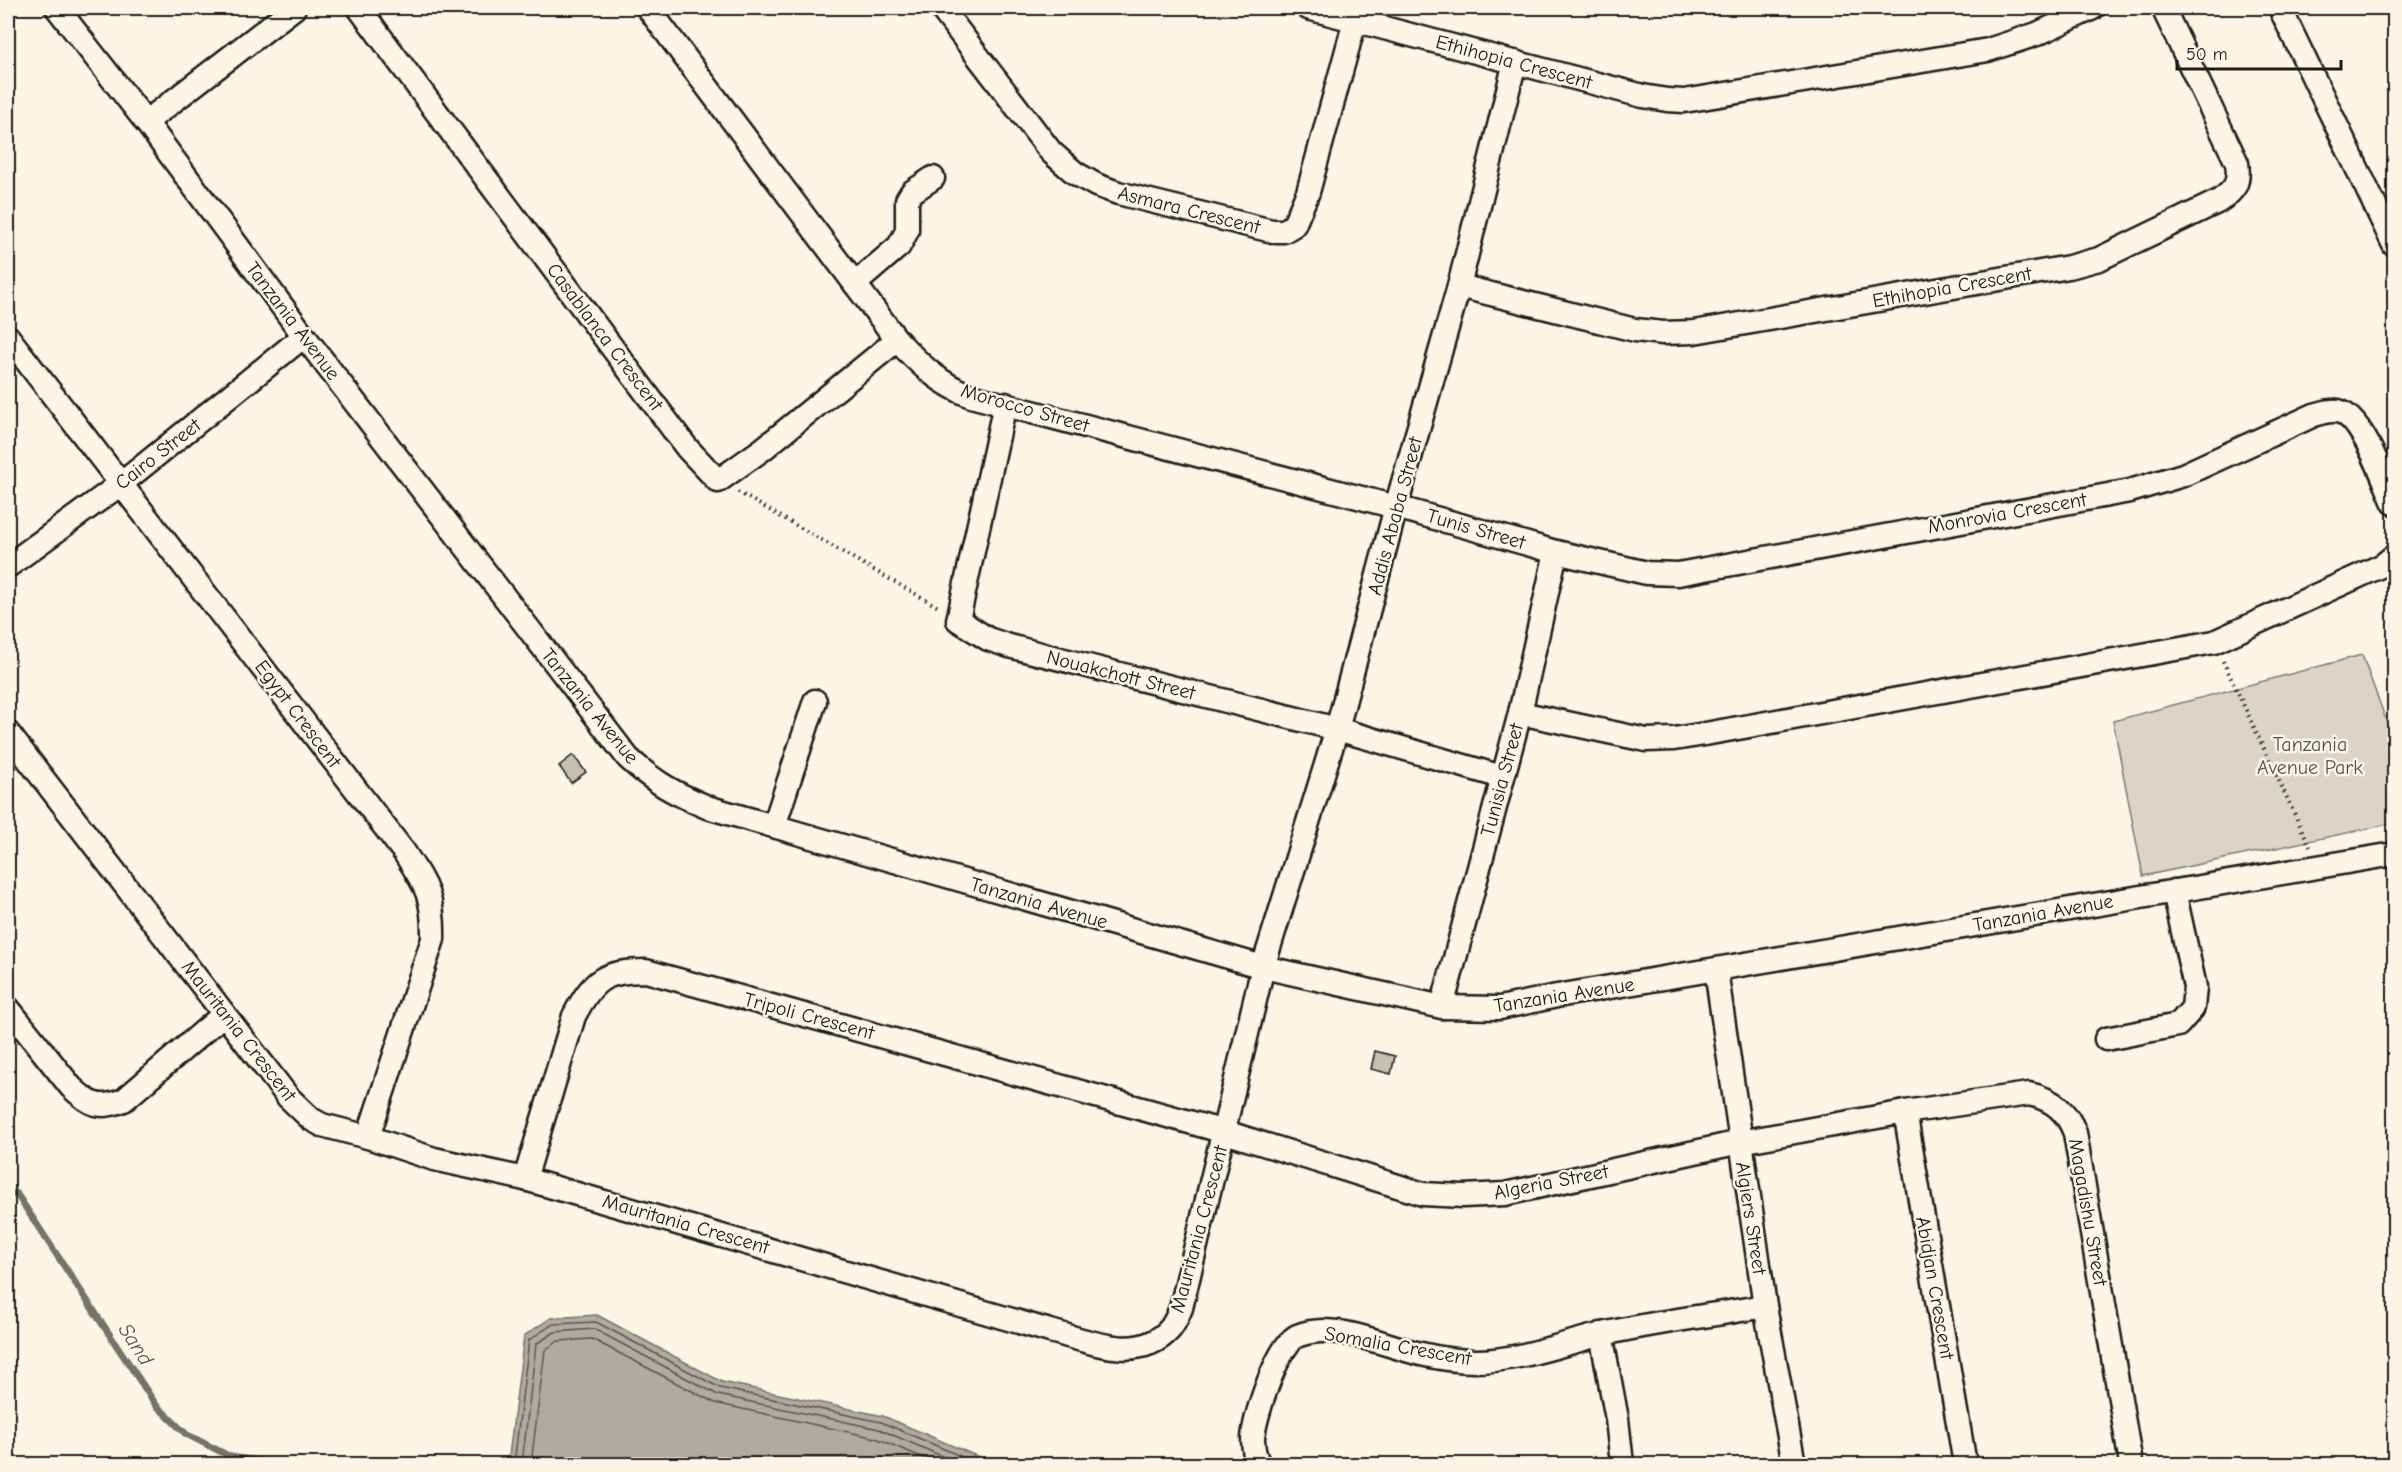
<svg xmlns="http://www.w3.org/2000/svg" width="2402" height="1472" font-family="'Comic Neue',sans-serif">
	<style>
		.green { fill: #dbd5c8; stroke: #7c7872; stroke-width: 1.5 }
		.water { fill: #b0aba1; stroke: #75726c; stroke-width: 1.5 }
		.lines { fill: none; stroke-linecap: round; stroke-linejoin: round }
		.shore { stroke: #575551; stroke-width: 1.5 }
		.stream { stroke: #75726c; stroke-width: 7 }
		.building { fill: #c4c0b3; stroke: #1c1c1c; stroke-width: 1.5 }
		.minor-casing { stroke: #1c1c1c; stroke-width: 27 }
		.path { stroke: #1c1c1c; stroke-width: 4; stroke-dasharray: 1.5 4.5; stroke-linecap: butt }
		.minor { stroke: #fcf5e5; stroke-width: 22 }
		.labels { text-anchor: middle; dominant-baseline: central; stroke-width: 5; stroke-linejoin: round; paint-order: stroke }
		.street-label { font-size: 20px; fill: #1c1c1c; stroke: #fcf5e5 }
		.park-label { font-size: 20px; fill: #555450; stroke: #fcf5e5 }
		.water-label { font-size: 21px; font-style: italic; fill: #575551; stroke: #fcf5e5 }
	</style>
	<rect width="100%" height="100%" fill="#fcf5e5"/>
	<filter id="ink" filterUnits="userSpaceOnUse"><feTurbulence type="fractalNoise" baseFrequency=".0167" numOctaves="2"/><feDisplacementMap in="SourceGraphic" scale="12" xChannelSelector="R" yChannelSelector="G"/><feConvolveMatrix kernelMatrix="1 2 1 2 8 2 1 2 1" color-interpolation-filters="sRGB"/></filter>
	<g filter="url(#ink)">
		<!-- green -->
		<path class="green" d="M2362,655L2394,742V823L2143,876L2113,721Z"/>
		<!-- water -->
		<path class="water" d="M597,1315L722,1382L883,1416L995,1464H508L524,1336L551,1318Z"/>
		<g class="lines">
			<!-- shore -->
			<g class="shore">
				<path d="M514,1464L529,1340L553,1324L596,1322L720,1388L881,1422L979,1464"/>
				<path d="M522,1464L536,1344L555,1332L594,1329L718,1395L879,1429L960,1464"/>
				<path d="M531,1464L545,1350L558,1341L592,1339L715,1403L876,1438L938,1464"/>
			</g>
			<!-- stream -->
			<path class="stream" d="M8,1196L16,1193L156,1405L186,1434L231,1457L278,1464"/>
		</g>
		<!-- building -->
		<g class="building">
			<path d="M573,755L586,772L571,783L559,766Z"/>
			<path d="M1375,1051L1395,1056L1391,1074L1371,1069Z"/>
		</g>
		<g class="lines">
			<!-- minor casing -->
			<g class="minor-casing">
				<g id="minor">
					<path d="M57,8L146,122L304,336L628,758C655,783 674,793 707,807L1263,967L1442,1007L1500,1008L1557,996L2394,854"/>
					<path d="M359,8L687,448L718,481L763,449L897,340"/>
					<path d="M648,8L897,340C919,364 940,384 971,396L1396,507L1556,552L1647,573L1678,574L2130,491L2183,475L2314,415C2322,413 2330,410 2338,411C2363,417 2384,481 2394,503"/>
					<path d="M941,8L1051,152L1075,173L1096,185L1118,193L1272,231H1284L1294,225L1308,192L1355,21"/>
					<path d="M1308,8L1643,96L1667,100L1684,101L1988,50L2037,34L2093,8"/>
					<path d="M2280,8L2394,245"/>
					<path d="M146,122L294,8"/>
					<path d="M855,284L899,246L907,231V200L912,192L933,178"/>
					<path d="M1459,286L1635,330L1663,333L1694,332L2069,267L2099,259L2219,201C2235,190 2240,183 2237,163L2163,8"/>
					<path d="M8,337L404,852C426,886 434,897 433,939L368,1137"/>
					<path d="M1005,404L958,620L988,639L1009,646L1337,729L1502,777"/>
					<path d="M8,566L122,483L304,336"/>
					<path d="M1520,713L1646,740L1674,739L1705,734L2214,642L2383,565L2394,556"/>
					<path d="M8,733L288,1097L311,1119L322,1125L368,1137L434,1159L525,1179L1050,1331C1089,1341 1139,1364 1170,1329C1175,1323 1178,1315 1181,1308L1263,967L1337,729L1396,507L1459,286L1515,62"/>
					<path d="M774,826L815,701"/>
					<path d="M1716,970L1765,1306L1794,1464"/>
					<path d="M1442,1007L1520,713L1556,552"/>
					<path d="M8,1008L71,1087C90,1105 99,1110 124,1100L224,1014"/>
					<path d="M2106,1039L2178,1025L2193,1008L2195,987L2174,891"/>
					<path d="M1905,1112L1965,1464"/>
					<path d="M525,1179L574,1016C593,980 603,971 646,971L1225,1132L1423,1194L1463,1196L1505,1194L1740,1142L1905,1112L2029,1094C2053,1099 2067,1111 2075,1133L2131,1464"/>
					<path d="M1601,1334L1617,1419L1622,1464"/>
					<path d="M1259,1464C1255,1457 1253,1447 1253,1438C1255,1416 1277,1346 1297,1336C1333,1320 1384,1346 1421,1354C1438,1358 1457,1361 1475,1361C1517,1361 1558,1345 1599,1335C1653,1322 1710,1316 1765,1306"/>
				</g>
			</g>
			<!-- path -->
			<g class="path">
				<path d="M738,492L940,608"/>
				<path d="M2223,661L2310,847"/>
			</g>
			<!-- minor -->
			<use href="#minor" class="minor"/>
		</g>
	</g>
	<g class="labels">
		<!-- street labels -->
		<g class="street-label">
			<text transform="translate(1514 62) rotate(15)">Ethihopia Crescent</text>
			<text transform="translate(1189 210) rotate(14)">Asmara Crescent</text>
			<text transform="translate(1952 287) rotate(-10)">Ethihopia Crescent</text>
			<text transform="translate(293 321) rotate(53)">Tanzania Avenue</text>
			<text transform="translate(605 337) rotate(53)">Casablanca Crescent</text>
			<text transform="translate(1025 408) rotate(16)">Morocco Street</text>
			<text transform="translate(158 454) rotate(-38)">Cairo Street</text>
			<text transform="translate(2007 513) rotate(-10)">Monrovia Crescent</text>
			<text transform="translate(1395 516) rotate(-75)">Addis Ababa Street</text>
			<text transform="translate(1476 529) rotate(16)">Tunis Street</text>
			<text transform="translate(1121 675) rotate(14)">Nouakchott Street</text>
			<text transform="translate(590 706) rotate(51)">Tanzania Avenue</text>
			<text transform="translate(298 714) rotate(53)">Egypt Crescent</text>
			<text transform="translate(1502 780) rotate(-75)">Tunisia Street</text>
			<text transform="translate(1039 903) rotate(16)">Tanzania Avenue</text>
			<text transform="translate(2043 913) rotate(-10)">Tanzania Avenue</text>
			<text transform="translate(1564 995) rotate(-9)">Tanzania Avenue</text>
			<text transform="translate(809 1016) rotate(15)">Tripoli Crescent</text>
			<text transform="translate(239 1031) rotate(52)">Mauritania Crescent</text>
			<text transform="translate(1551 1182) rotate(-11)">Algeria Street</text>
			<text transform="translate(2088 1212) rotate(80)">Magadishu Street</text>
			<text transform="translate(1751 1218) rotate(81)">Algiers Street</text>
			<text transform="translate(686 1224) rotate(16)">Mauritania Crescent</text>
			<text transform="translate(1199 1229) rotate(-75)">Mauritania Crescent</text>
			<text transform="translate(1935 1288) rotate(80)">Abidjan Crescent</text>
			<text transform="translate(1398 1346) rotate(10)">Somalia Crescent</text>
		</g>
		<!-- park labels -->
		<g class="park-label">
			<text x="2310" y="744">Tanzania<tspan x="2310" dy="23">Avenue Park</tspan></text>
		</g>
		<!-- water labels -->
		<g class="water-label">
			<text transform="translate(136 1344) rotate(57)">Sand</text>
		</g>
	</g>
	<!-- margin -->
	<rect width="2402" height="1472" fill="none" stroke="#fcf5e5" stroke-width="30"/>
	<rect x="15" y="15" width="2372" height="1442" fill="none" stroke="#1c1c1c" stroke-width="2" filter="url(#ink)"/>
	<!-- scale -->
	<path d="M2177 60v9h164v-9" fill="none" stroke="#1c1c1c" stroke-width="3"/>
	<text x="2186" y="60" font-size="18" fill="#1c1c1c" stroke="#fcf5e5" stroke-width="4.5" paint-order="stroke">50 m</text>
</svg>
